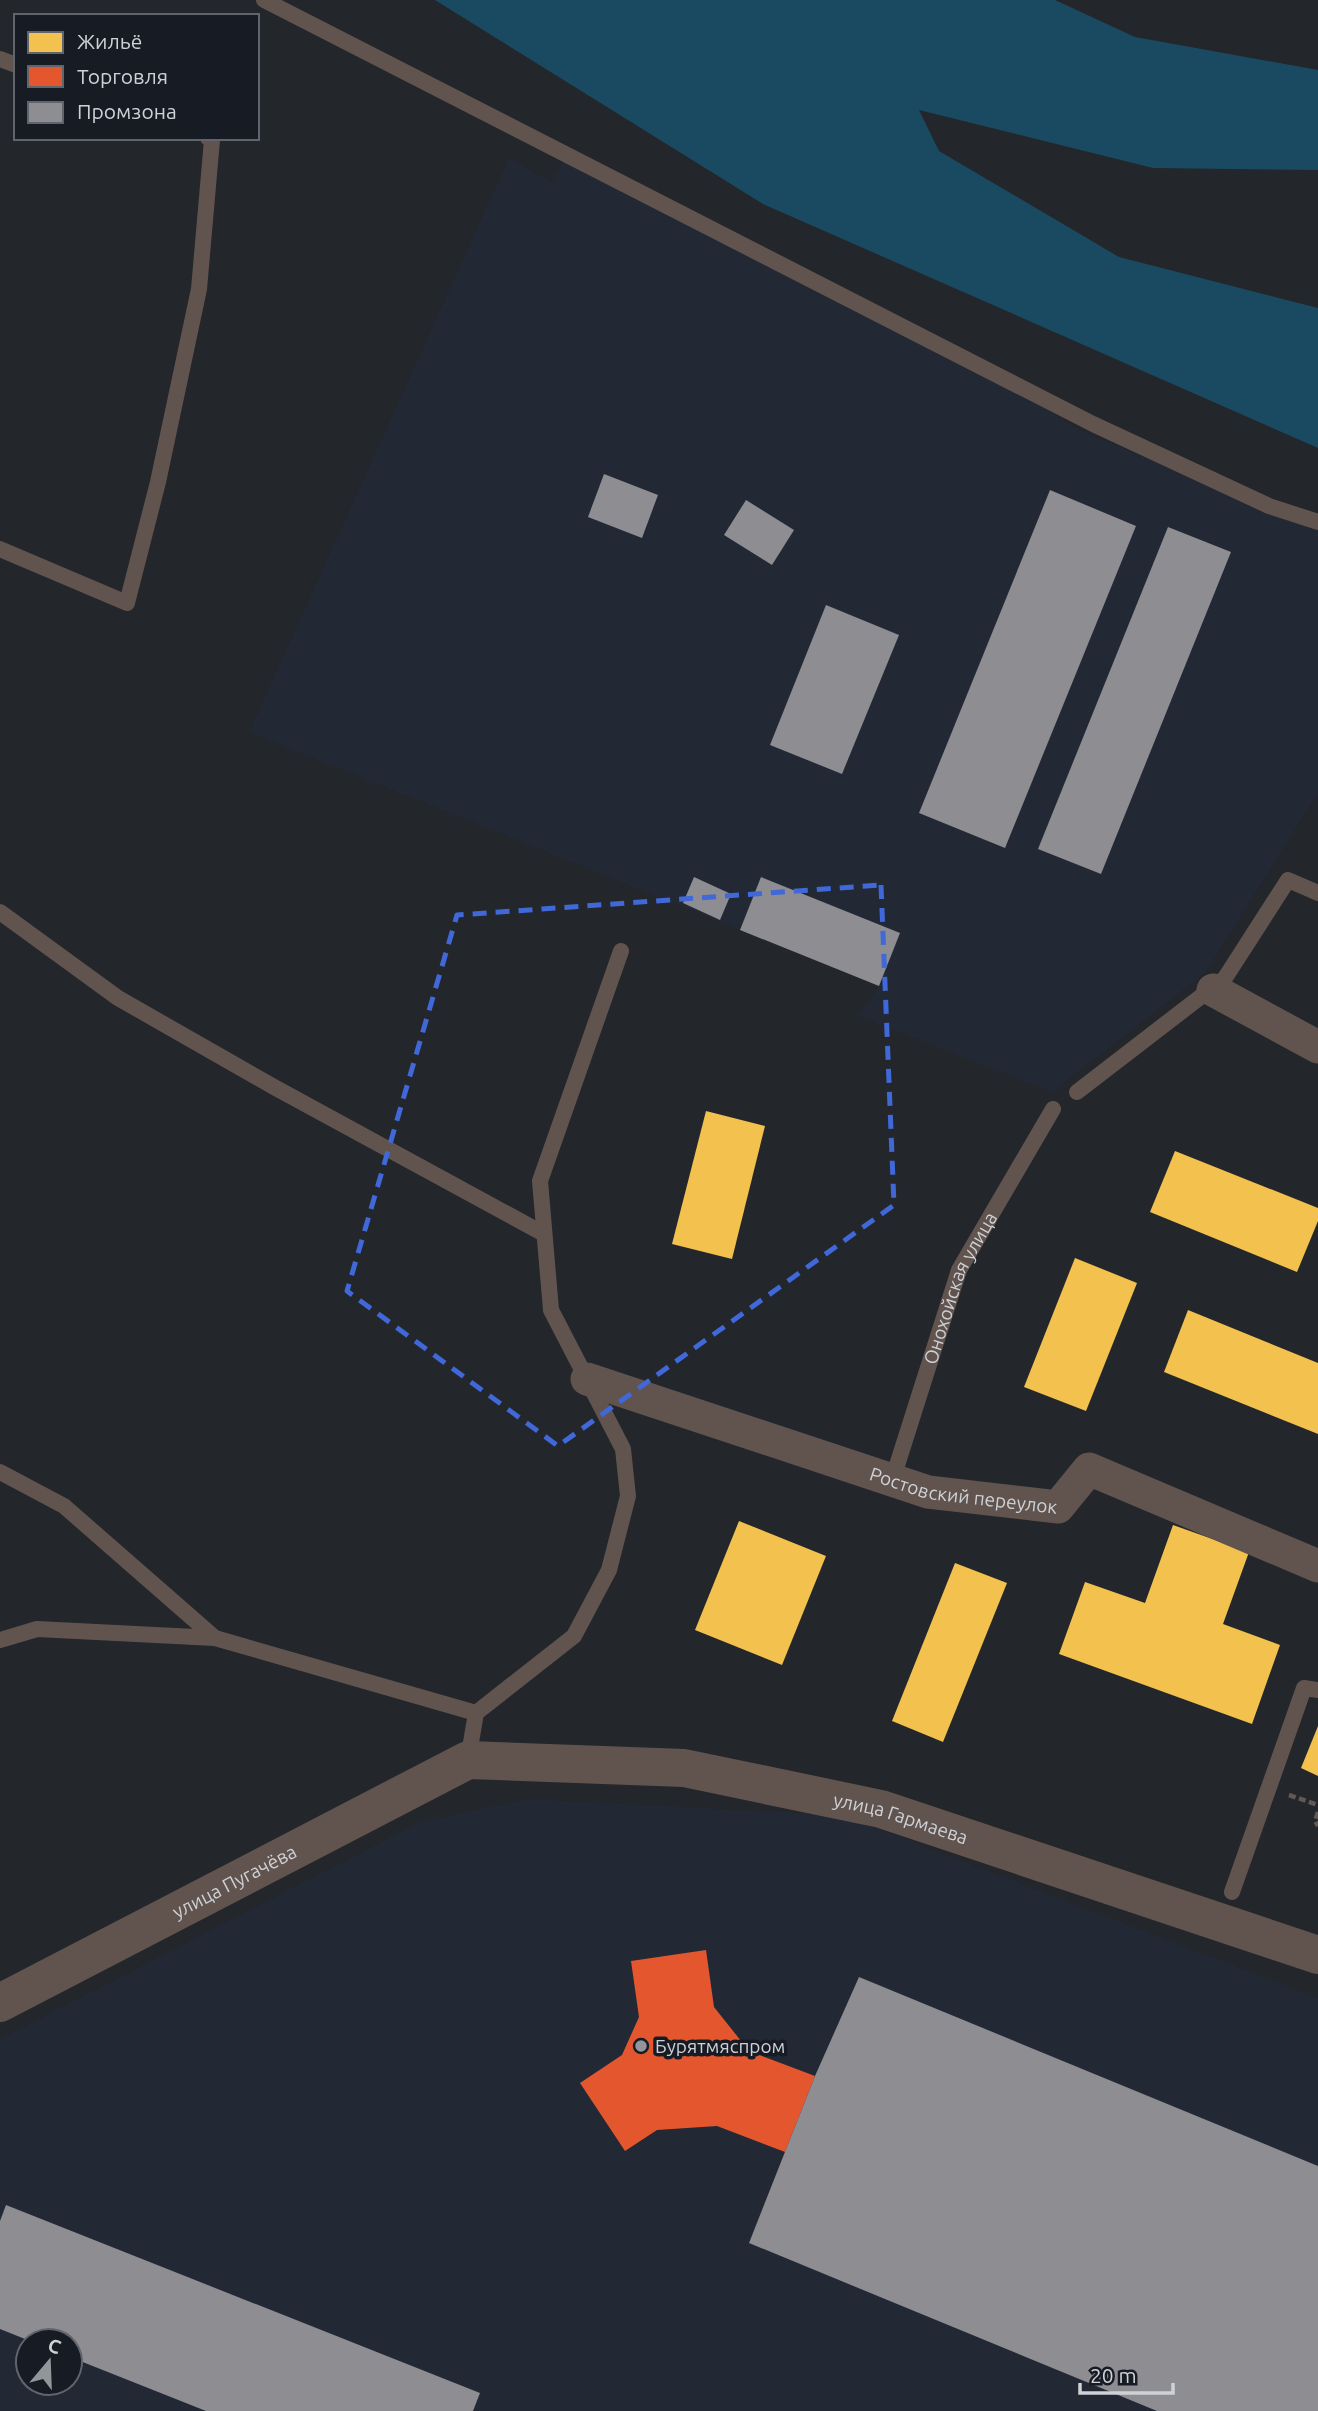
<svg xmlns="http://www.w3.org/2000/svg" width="1318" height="2411" font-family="Ubuntu,sans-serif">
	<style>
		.built { fill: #222935; fill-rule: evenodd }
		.water { fill: #1a4a61 }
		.homes { fill: #f2c14e }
		.shops { fill: #e4572e }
		.industry { fill: #8d8d92 }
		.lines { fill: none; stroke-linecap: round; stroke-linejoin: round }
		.path { stroke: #605957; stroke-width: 4.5; stroke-dasharray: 7 3.5; stroke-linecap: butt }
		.service { stroke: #61544f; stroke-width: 16 }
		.minor { stroke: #61544f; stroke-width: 33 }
		.tertiary { stroke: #61544f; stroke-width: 38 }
		.marked { fill: none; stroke: #4068d8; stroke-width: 5; stroke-dasharray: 14 9; stroke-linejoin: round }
		.poi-dot { fill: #92969a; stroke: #171b24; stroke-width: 2.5 }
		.labels { text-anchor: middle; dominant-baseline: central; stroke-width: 7; stroke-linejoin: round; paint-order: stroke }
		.street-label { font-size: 19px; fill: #ced2d7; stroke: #171b24 }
		.poi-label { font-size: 19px; fill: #ced2d7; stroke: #171b24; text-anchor: start }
	</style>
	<rect width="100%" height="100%" fill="#23262a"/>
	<!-- built -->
	<g class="built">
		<path d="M509,158L551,182L565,158L971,358L1075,428L1318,530V793L1206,972L1052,1092L858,1016L879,986L249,732Z"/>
		<path d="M527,1799L843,1815L1318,1998V2411H0V2039L420,1822ZM28,2341H70V2383H28Z"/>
	</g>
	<!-- water -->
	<path class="water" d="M435,0H1055L1135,37L1318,70V170L1153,168L919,110L939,151L1119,257L1318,308V448L763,204Z"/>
	<!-- homes -->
	<g class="homes">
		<path d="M706,1111L765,1126L732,1259L672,1244Z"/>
		<path d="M1175,1151L1318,1208V1221L1297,1272L1150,1212Z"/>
		<path d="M1075,1258L1137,1283L1086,1411L1024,1387Z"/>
		<path d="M1188,1310L1318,1363V1434L1164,1372Z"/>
		<path d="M739,1521L826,1556L782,1665L695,1630Z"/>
		<path d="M1173,1525L1249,1552L1223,1624L1280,1645L1252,1724L1059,1654L1085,1582L1145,1603Z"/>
		<path d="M955,1563L1007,1583L943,1742L892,1721Z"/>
		<path d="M1318,1726V1776L1301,1768Z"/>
	</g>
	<!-- shops -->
	<path class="shops" d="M706,1950L714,2007L749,2051L815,2076L785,2152L717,2126L657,2130L625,2151L580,2083L622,2055L639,2017L631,1961Z"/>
	<!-- industry -->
	<g class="industry">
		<path d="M604,474L658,495L642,538L588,517Z"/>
		<path d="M1050,490L1136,526L1005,848L919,813Z"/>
		<path d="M746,500L794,530L772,565L724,535Z"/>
		<path d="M1168,527L1231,552L1101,874L1038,849Z"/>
		<path d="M826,605L899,635L842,774L770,745Z"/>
		<path d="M694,877L731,894L720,920L683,903Z"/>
		<path d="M761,877L900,933L879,986L740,930Z"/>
		<path d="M859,1977L1318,2166V2411H1157L749,2243L815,2076Z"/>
		<path d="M6,2205L480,2393L473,2411H206L70,2357V2341H30L0,2329V2221Z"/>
	</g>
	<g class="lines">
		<!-- path -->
		<g class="path">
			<path d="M1289,1795L1318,1805"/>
			<path d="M1318,1812L1315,1821L1318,1826"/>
		</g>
		<!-- service -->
		<g class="service">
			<path d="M264,0L1093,424L1269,506L1318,522"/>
			<path d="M0,59L16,65"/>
			<path d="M0,549L127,603L158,482L199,289L212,140L208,138"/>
			<path d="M0,912L118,998L274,1087L544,1234"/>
			<path d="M1077,1092L1225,978L1288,880L1318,893"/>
			<path d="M0,1472L64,1506L215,1638L476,1713"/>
			<path id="s1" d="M892,1481L959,1270L1053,1109"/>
			<path d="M0,1640L37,1629L215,1638"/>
			<path d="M468,1760L476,1713L574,1636L609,1570L628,1496L623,1449L551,1310L540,1181L621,951"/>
			<path d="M1232,1892L1304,1688L1318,1690"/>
		</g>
		<!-- minor -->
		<g class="minor">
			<path d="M1213,990L1318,1047"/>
			<path id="s2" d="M587,1379L928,1492L1058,1507L1089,1469L1318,1566"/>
		</g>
		<!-- tertiary -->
		<path class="tertiary" id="s3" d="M0,2003L468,1760L684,1768L881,1809L1318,1955"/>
	</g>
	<!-- marked area -->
	<path class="marked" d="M881,885L894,1205L558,1446L347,1291L457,915Z"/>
	<!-- markers -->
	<circle class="poi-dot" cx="641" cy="2046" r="7"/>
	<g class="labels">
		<!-- street labels -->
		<g class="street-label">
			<text stroke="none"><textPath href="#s1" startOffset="205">Онохойская улица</textPath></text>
			<text stroke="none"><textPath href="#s2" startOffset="394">Ростовский переулок</textPath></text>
			<text stroke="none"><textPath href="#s3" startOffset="966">улица Гармаева</textPath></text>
			<text stroke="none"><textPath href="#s3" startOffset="264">улица Пугачёва</textPath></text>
		</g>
		<!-- poi labels -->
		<g class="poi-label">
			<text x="655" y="2046">Бурятмяспром</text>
		</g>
	</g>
	<!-- legend -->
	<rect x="14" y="14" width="245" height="126" fill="#171b24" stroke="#60646c" stroke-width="2"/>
	<rect x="28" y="32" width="35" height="21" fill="#f2c14e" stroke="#60646c" stroke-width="2"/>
	<text x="77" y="49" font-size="21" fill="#ced2d7">Жильё</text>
	<rect x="28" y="66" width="35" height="21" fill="#e4572e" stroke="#60646c" stroke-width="2"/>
	<text x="77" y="84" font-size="21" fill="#ced2d7">Торговля</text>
	<rect x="28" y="102" width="35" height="21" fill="#8d8d92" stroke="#60646c" stroke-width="2"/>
	<text x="77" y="119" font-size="21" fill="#ced2d7">Промзона</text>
	<!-- north arrow -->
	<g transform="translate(49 2362) rotate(19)"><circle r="33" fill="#171b24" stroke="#60646c" stroke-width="2"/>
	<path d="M0-5L12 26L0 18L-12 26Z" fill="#92969a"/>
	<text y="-10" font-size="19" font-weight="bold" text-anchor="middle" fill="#ced2d7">С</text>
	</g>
	<!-- scale -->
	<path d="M1080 2383v10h93v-10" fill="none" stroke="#ced2d7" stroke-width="3.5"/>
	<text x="1090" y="2383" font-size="21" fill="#ced2d7" stroke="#171b24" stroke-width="5" paint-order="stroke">20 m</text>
</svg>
